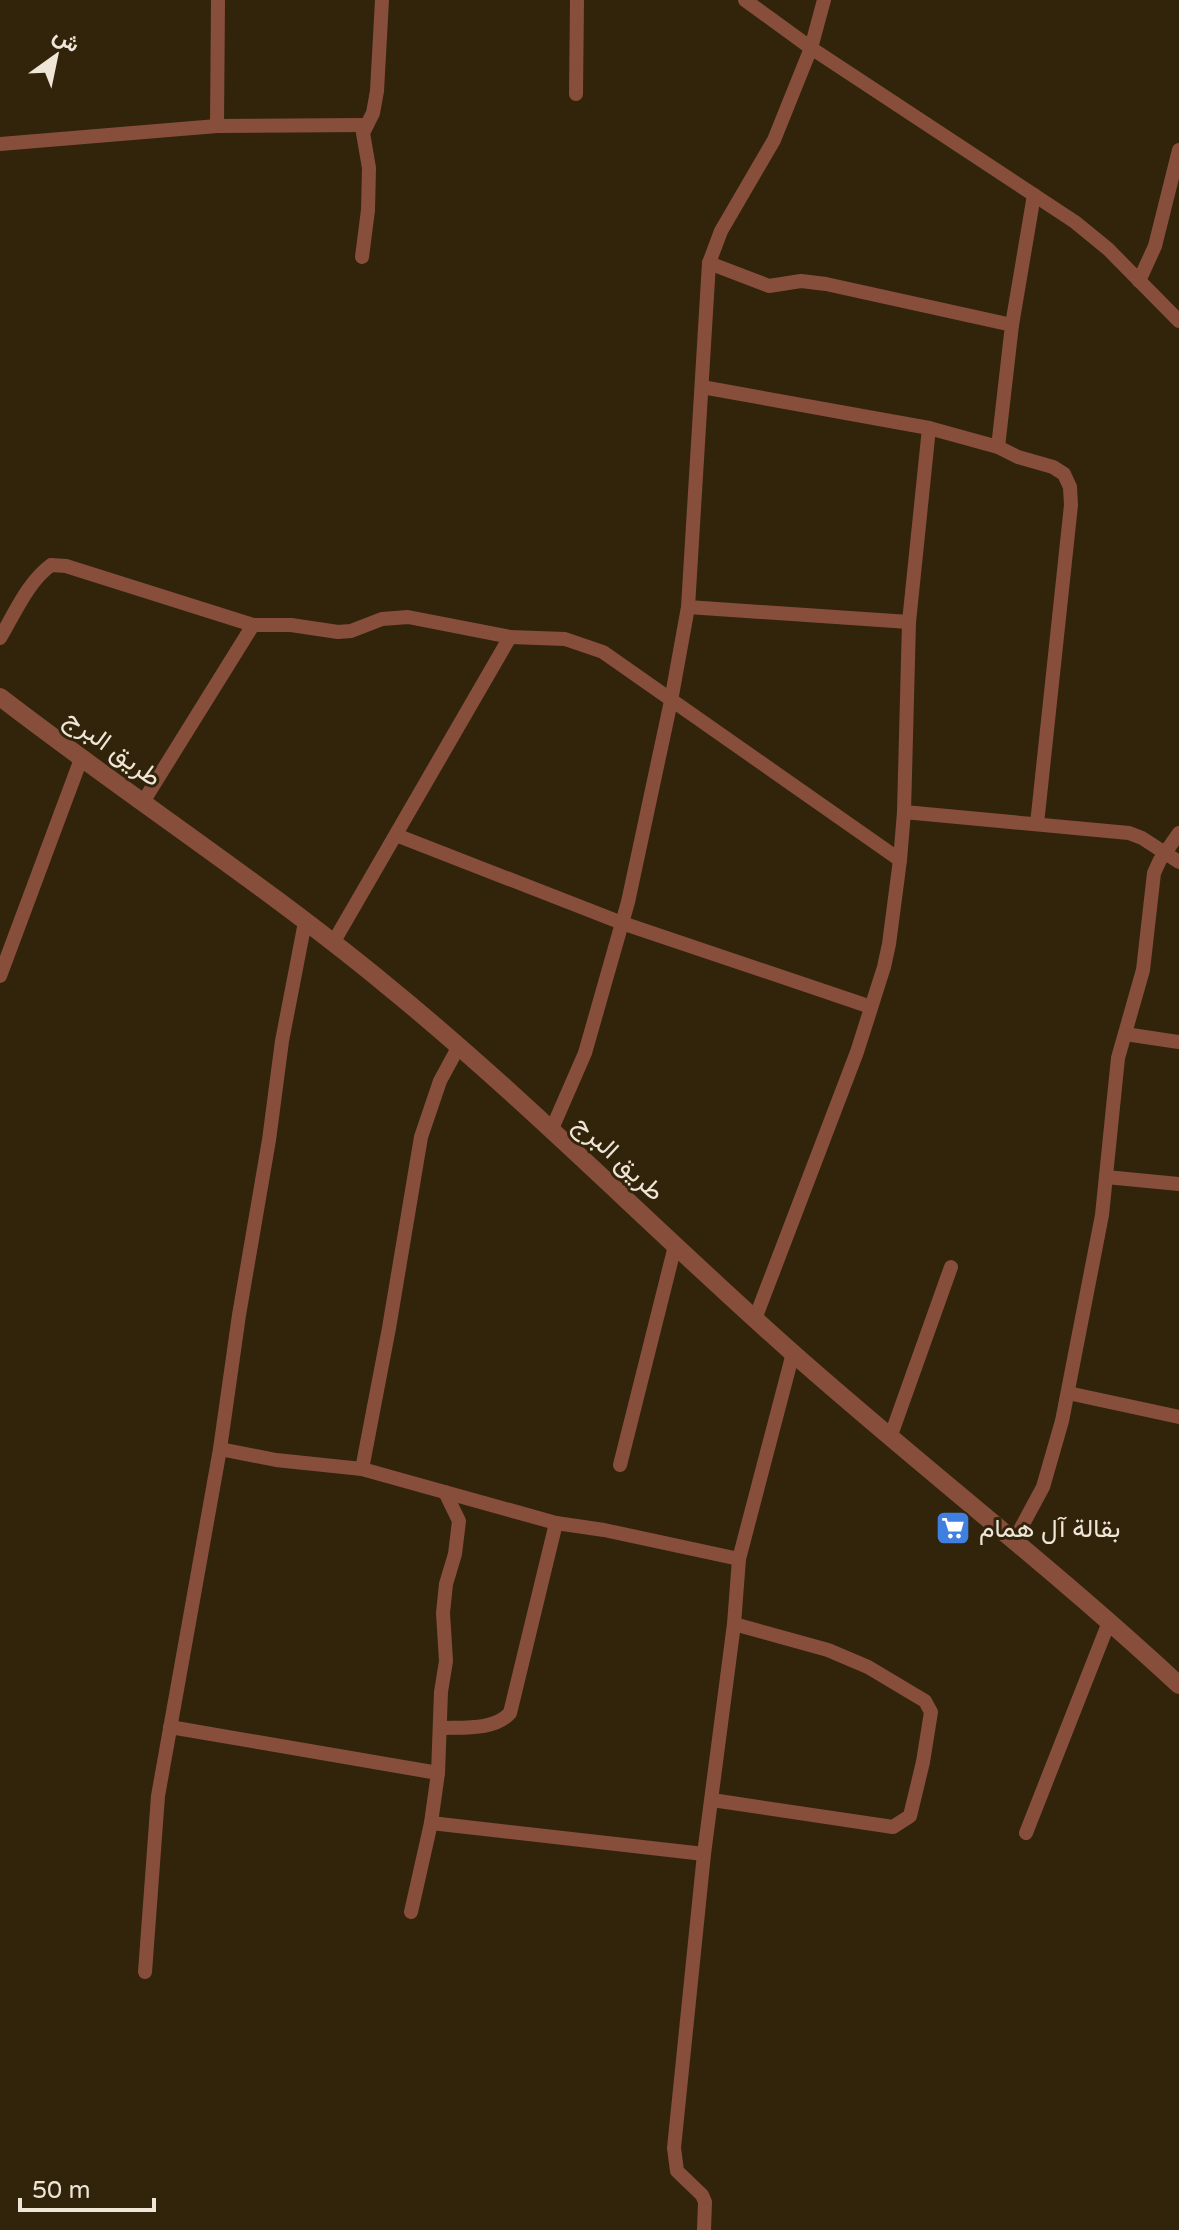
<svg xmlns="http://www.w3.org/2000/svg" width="1179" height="2230" font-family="'Varela Round',Vazirmatn,sans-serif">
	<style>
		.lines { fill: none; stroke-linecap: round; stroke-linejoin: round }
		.minor { stroke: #884e3c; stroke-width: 14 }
		.tertiary { stroke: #884e3c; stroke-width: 18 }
		.labels { text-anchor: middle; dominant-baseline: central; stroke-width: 6; stroke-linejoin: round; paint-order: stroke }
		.street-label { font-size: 26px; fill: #efe6d8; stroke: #31240b }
		.poi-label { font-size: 26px; fill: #efe6d8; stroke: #31240b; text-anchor: start }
	</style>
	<rect width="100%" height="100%" fill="#31240b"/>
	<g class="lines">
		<!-- minor -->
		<g class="minor">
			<path d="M745,0L811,48L1075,222L1108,249L1179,321"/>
			<path d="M576,94L577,0"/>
			<path d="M217,126L218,0"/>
			<path d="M0,144L217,126L366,125"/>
			<path d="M362,257L368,210L369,168L363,133L373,113L377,91L382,0"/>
			<path d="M709,263L769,286L801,281L826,284L1012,325"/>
			<path d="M1139,281L1155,246L1179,150"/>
			<path d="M702,387L929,428L998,447L1018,457L1053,467L1064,474L1070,487L1071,505L1037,824"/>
			<path d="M998,447L1012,325L1034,195"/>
			<path d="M688,607L909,622"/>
			<path d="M0,638C15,613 27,583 51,565L66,566L253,625H291L338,632L351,631L382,619L408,617L510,637L565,639L603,652L900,860"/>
			<path d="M143,802L253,625"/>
			<path d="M904,812L1129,833L1142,838L1179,862"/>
			<path d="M396,835L622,923L871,1007"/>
			<path d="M333,943L510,637"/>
			<path d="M0,976L81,759"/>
			<path d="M1125,1034L1179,1042"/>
			<path d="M551,1131L585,1053L628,902L671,701L688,607L709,263L721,231L774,140L811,48L824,0"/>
			<path d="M1106,1177L1179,1184"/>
			<path d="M755,1319L857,1052L884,967L889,944L900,860L904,812L909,622L929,428"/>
			<path d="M1068,1393L1179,1417"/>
			<path d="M890,1438L951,1267"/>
			<path d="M220,1449L276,1460L362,1469L556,1523L604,1530L739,1559"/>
			<path d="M620,1465L675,1246"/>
			<path d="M362,1469L389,1328L421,1137L440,1081L459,1046"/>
			<path d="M1015,1539L1043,1487L1062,1421L1102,1215L1118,1058L1143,970L1154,873L1160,860L1179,833"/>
			<path d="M170,1727L438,1773L431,1823L411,1912"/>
			<path d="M440,1728C462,1727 494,1731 510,1713L556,1523"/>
			<path d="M438,1773L441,1692L446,1661L443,1613L446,1584L455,1554L459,1521L445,1492"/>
			<path d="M712,1800L893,1827L910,1816L923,1762L931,1712L925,1701L868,1667L828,1650L734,1624"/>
			<path d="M431,1823L704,1854"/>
			<path d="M1026,1833L1109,1622"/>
			<path d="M145,1972L158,1796L220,1449L239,1315L269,1140L282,1041L305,922"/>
			<path d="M704,2230L705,2202L702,2195L677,2171L674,2148L704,1854L734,1624L739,1559L793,1353"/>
		</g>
		<!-- tertiary -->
		<path class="tertiary" d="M0,697C127,795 261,882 385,984C525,1098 651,1227 786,1347C915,1462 1052,1567 1179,1685"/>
	</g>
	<!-- icons -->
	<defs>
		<g id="supermarket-square" transform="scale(1.8)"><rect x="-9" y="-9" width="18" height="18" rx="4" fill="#3f7fe0" stroke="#31240b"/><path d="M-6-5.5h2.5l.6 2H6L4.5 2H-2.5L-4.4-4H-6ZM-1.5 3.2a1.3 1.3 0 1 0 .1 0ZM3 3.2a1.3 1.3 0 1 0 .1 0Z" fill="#fff"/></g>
	</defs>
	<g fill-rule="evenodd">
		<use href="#supermarket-square" x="953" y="1528"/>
	</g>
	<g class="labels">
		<!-- street labels -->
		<g class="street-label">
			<text transform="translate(113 748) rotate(36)">طريق البرج</text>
			<text transform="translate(619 1158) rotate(43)">طريق البرج</text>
		</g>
		<!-- poi labels -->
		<g class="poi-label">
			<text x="979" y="1528">بقالة آل همام</text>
		</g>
	</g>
	<!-- north arrow -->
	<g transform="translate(56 56) rotate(33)" stroke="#31240b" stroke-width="6" paint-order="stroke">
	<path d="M0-6L14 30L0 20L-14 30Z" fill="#efe6d8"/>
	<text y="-12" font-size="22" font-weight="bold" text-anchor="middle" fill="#efe6d8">ش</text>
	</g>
	<!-- scale -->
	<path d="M20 2198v12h134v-12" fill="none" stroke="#efe6d8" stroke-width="4"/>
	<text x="32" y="2198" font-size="24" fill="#efe6d8" stroke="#31240b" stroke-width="6" paint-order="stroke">50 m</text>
</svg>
